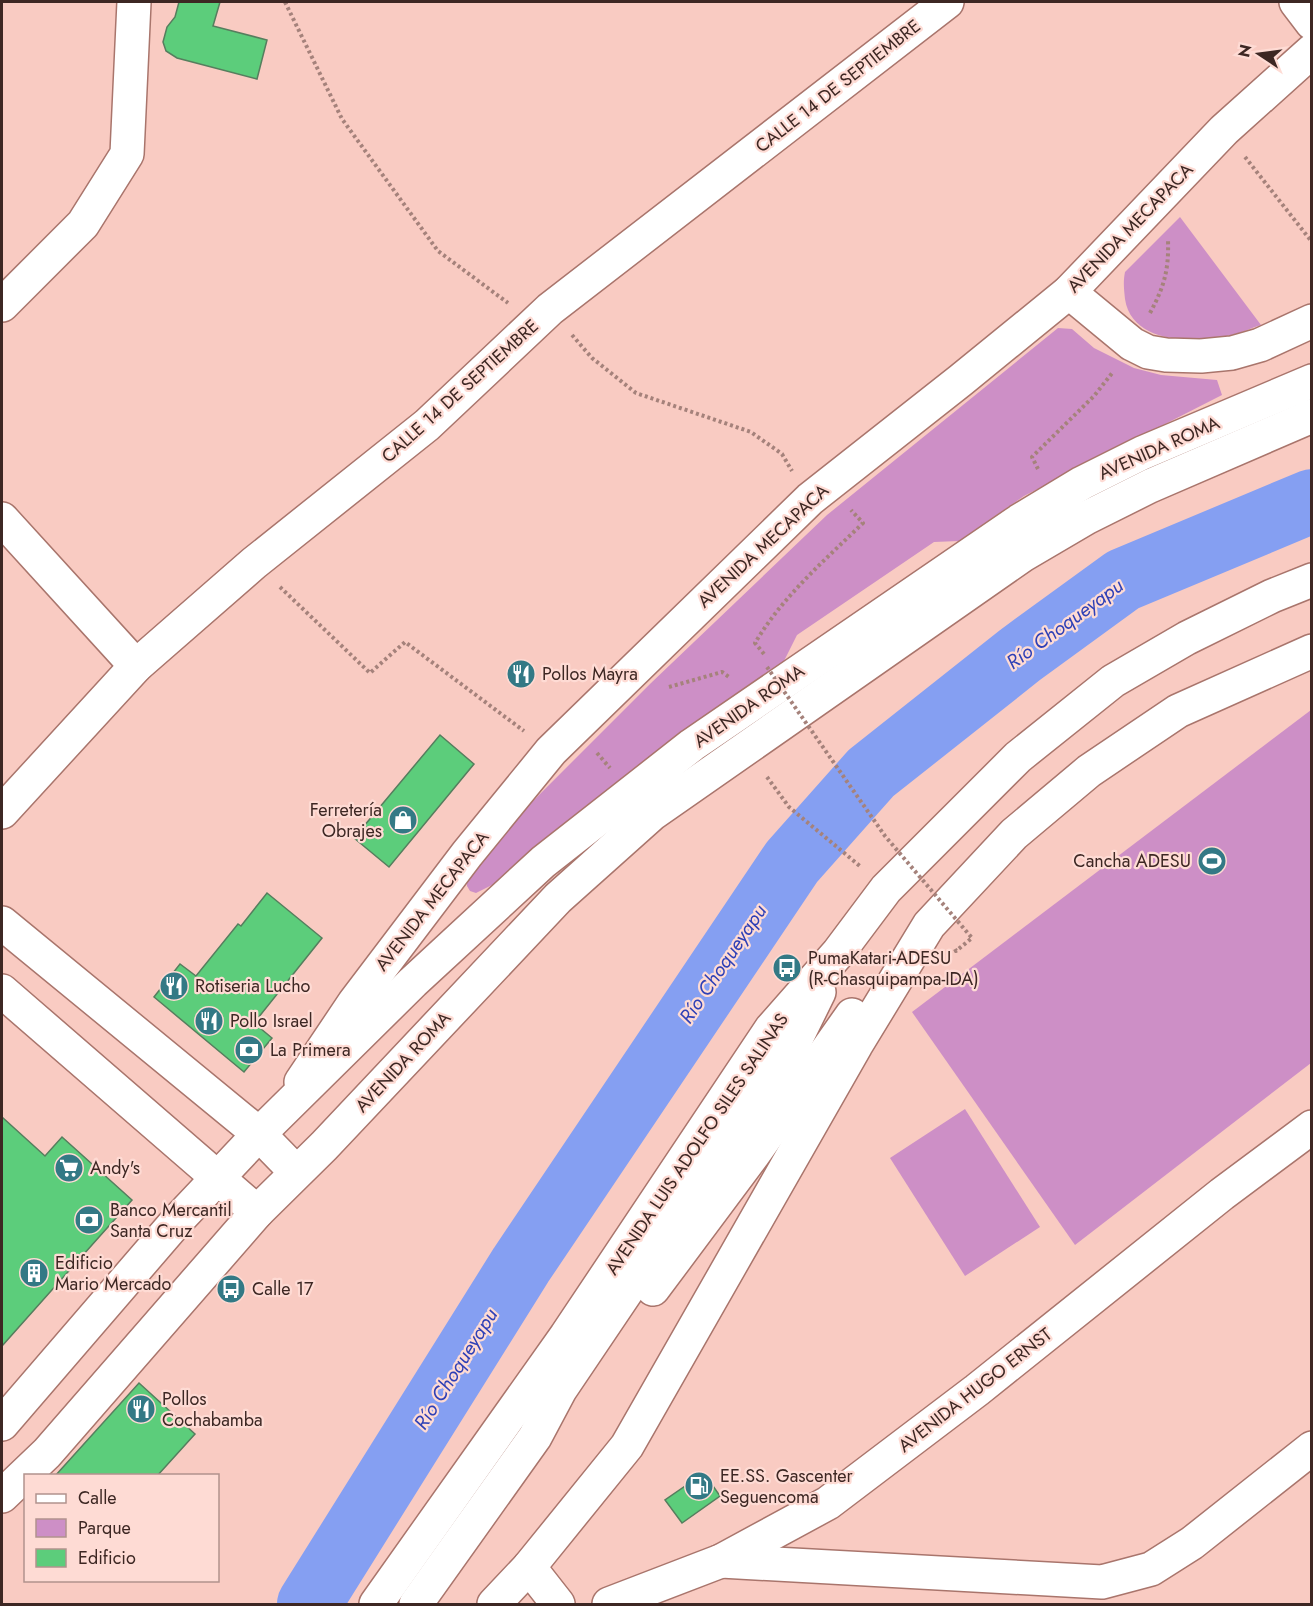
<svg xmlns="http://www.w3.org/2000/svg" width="1313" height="1606" font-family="Jost,sans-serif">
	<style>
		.green { fill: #cd8fc6 }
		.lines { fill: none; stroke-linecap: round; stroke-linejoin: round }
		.river { stroke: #859ff2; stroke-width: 64 }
		.building { fill: #5ccd7b; stroke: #567e5e; stroke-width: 1.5 }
		.minor-casing { stroke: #a9756c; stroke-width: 36 }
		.major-casing { stroke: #a9756c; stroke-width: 36 }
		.path { stroke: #a5827b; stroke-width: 4; stroke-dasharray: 3 3; stroke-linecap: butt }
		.minor { stroke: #fff; stroke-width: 33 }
		.major { stroke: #fff; stroke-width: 33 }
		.path-bridge { stroke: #a5827b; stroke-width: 4; stroke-dasharray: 3 3; stroke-linecap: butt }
		.labels { text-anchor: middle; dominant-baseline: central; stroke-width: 4.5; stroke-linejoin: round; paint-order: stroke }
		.street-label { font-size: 18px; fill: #3d2723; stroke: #fedbd4 }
		.poi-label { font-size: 18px; fill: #3d2723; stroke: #fedbd4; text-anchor: start }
		.water-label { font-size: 20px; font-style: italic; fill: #2f40b6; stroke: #fedbd4 }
	</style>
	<rect width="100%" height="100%" fill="#f9cbc2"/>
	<!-- green -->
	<g class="green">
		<path d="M1180,217L1261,325C1251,328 1241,333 1231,335C1196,343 1132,345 1125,299C1124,289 1123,282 1125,272Z"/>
		<path d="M1058,328L1072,329L1094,348L1134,368L1161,375L1217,380L1222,395L1024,496L959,541L934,542L797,635L783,663L747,686L641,763L494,884L476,893L470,891L467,886V879L515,819L651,683L827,515Z"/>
		<path d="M1311,710V1063L1075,1245L912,1012Z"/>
		<path d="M965,1109L1040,1227L965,1276L890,1158Z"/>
	</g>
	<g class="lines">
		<!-- river -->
		<path class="river" d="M309,1604L521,1265L792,862L871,773L1020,655L1123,580L1312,501"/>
	</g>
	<!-- building -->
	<g class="building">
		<path d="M179,2H220L213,26L267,40L257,79L177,58L166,51L163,42L167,27L175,17Z"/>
		<path d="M440,735L474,764L389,867L354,838Z"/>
		<path d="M267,893L322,938L254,1023L272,1038L244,1072L154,997L180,964L196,976L238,924L241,926Z"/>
		<path d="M2,1117L45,1156L62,1137L132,1200L2,1346Z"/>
		<path d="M139,1383L195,1434L157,1476H55Z"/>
		<path d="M704,1473L720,1496L682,1523L665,1500Z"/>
	</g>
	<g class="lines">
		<!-- minor casing -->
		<g class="minor-casing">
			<g id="minor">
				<path d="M1296,2L1312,23"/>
				<path d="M1069,292L1132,344L1148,352L1166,355L1201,356L1232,353L1260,345L1312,321"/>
				<path d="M2,305L83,224L127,154L134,2"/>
				<path d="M2,519L136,666"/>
				<path d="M2,812L136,666L254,563L427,425L550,309L947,2"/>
				<path d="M301,1082L354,1003L467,854L551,751L810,499L961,380L1069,292L1224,130L1312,51"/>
				<path d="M721,1561L1102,1582L1151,1569L1192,1543L1312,1448"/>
				<path d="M609,1604L721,1561L828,1503L977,1390L1222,1194L1312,1127"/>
			</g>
		</g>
		<!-- major casing -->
		<g class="major-casing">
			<g id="major">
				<path d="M2,923L259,1134L296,1172"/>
				<path d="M2,991L257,1212"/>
				<path d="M653,1289L753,1155L852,1015"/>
				<path d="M2,1424L176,1222L259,1134L413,982L543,862L692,745L1019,521L1082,483L1142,453L1312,381"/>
				<path d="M2,1496L47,1453L257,1212L324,1146L558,898L652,814L1023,555L1086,518L1150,486L1312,416"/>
				<path d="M529,1567L558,1604"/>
				<path d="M376,1604L566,1336L771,1029L838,953L886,889L1018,757L1113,681L1187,638L1272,596L1312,580"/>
				<path d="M416,1604L535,1437L560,1390L794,1043L819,992"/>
				<path d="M494,1604L529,1567L627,1446L856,1045L929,925L1014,834L1089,771L1178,711L1312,651"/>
			</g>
		</g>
		<!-- path -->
		<g class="path">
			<path d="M285,2L342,119L438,251L508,303"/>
			<path d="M1245,157L1312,242"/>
			<path d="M1150,313C1164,287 1169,270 1168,240"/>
			<path d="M572,335L592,358L636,393L751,432L782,454L792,471"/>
			<path d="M1038,469L1032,457L1094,396L1113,372"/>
			<path d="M280,587L370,673L405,642L524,731"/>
			<path d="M764,654L755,643C783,596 824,561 863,523L851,510"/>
			<path d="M669,687L722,672L729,677"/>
			<path d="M597,753L610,768"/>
			<path d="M767,777L789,807L861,867"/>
			<path d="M955,949L956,951L972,938"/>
		</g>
		<!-- minor -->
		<use href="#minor" class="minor"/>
		<!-- major -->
		<use href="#major" class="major"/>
		<!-- path-bridge -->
		<path class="path-bridge" d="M767,667L885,836L972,938"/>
	</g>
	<!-- icons -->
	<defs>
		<g id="restaurant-disc" transform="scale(1.5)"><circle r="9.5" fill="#337985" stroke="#fedbd4"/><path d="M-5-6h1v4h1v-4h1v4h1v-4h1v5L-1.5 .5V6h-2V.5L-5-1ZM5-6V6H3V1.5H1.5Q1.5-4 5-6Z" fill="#fff"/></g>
		<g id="shop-disc" transform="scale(1.5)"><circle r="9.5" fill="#337985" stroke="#fedbd4"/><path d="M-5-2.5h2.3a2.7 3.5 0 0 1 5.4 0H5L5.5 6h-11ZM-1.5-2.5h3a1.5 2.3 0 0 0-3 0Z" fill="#fff"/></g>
		<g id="stadium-disc" transform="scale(1.5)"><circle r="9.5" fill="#337985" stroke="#fedbd4"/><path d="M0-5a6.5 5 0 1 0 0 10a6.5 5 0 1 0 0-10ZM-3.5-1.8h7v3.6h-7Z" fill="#fff"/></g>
		<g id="bus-disc" transform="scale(1.5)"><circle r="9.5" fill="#337985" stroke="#fedbd4"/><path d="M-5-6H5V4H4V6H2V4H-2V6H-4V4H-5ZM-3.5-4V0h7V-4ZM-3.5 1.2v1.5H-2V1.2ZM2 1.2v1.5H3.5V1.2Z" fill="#fff"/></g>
		<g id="bank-disc" transform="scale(1.5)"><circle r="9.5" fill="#337985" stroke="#fedbd4"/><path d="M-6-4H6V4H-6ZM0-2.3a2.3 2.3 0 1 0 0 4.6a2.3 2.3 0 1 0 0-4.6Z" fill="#fff"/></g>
		<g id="supermarket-disc" transform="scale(1.5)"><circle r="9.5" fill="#337985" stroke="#fedbd4"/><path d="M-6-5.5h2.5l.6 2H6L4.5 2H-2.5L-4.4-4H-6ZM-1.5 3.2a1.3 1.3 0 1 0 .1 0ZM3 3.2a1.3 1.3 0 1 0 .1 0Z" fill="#fff"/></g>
		<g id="building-disc" transform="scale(1.5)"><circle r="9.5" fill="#337985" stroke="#fedbd4"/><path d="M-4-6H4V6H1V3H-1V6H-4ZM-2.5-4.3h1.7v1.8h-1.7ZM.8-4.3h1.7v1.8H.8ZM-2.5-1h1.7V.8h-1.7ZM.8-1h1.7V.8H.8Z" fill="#fff"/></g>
		<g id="fuel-disc" transform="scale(1.5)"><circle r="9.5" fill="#337985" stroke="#fedbd4"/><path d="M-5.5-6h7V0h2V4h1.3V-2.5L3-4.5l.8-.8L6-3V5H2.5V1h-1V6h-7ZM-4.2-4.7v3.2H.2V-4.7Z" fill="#fff"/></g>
	</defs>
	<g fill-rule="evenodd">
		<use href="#restaurant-disc" x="521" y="674"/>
		<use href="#shop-disc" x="403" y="820"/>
		<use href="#stadium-disc" x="1212" y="861"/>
		<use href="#bus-disc" x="787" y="968"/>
		<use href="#restaurant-disc" x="174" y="986"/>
		<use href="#restaurant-disc" x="209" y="1021"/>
		<use href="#bank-disc" x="249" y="1050"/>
		<use href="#supermarket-disc" x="69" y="1168"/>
		<use href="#bank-disc" x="89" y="1220"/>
		<use href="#building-disc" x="34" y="1273"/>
		<use href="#bus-disc" x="231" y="1289"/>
		<use href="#restaurant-disc" x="141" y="1409"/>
		<use href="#fuel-disc" x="699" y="1486"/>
	</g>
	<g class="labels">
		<!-- street labels -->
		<g class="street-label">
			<text transform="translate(838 86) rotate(-38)">CALLE 14 DE SEPTIEMBRE</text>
			<text transform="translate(1130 228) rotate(-46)">AVENIDA MECAPACA</text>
			<text transform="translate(460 391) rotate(-42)">CALLE 14 DE SEPTIEMBRE</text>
			<text transform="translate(1159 448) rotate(-24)">AVENIDA ROMA</text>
			<text transform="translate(763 546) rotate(-43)">AVENIDA MECAPACA</text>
			<text transform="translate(749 706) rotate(-35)">AVENIDA ROMA</text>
			<text transform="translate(432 901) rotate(-52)">AVENIDA MECAPACA</text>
			<text transform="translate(403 1062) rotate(-47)">AVENIDA ROMA</text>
			<text transform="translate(697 1144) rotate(-56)">AVENIDA LUIS ADOLFO SILES SALINAS</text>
			<text transform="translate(975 1390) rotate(-38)">AVENIDA HUGO ERNST</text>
		</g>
		<!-- poi labels -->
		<g class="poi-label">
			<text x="542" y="674">Pollos Mayra</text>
			<text x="382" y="810" text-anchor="end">Ferretería<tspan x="382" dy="21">Obrajes</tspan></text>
			<text x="1191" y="861" text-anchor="end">Cancha ADESU</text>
			<text x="808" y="958">PumaKatari-ADESU<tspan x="808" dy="21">(R-Chasquipampa-IDA)</tspan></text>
			<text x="195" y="986">Rotiseria Lucho</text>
			<text x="230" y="1021">Pollo Israel</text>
			<text x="270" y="1050">La Primera</text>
			<text x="90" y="1168">Andy's</text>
			<text x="110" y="1210">Banco Mercantil<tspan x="110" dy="21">Santa Cruz</tspan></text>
			<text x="55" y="1263">Edificio<tspan x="55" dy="21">Mario Mercado</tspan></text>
			<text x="252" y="1289">Calle 17</text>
			<text x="162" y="1399">Pollos<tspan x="162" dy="21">Cochabamba</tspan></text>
			<text x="720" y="1476">EE.SS. Gascenter<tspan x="720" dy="21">Seguencoma</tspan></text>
		</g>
		<!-- water labels -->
		<g class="water-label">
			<text transform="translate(1065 624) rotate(-36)">Río Choqueyapu</text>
			<text transform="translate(723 964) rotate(-56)">Río Choqueyapu</text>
			<text transform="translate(456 1369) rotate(-58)">Río Choqueyapu</text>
		</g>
	</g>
	<!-- border -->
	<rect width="1313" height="1606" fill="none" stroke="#3d2723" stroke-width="6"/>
	<!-- legend -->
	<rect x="24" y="1474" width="195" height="108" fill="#fedbd4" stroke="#b1938d" stroke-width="1.5"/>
	<rect x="36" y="1494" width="30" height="9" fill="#ffffff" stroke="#b1938d" stroke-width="1.5"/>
	<text x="78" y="1504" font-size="18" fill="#3d2723">Calle</text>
	<rect x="36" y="1519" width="30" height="18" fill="#cd8fc6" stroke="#b1938d" stroke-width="1.5"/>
	<text x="78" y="1534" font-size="18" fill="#3d2723">Parque</text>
	<rect x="36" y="1549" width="30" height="18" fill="#5ccd7b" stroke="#b1938d" stroke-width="1.5"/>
	<text x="78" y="1564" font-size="18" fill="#3d2723">Edificio</text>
	<!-- north arrow -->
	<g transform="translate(1259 54) rotate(283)" stroke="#fedbd4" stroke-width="4.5" paint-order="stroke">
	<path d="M0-4.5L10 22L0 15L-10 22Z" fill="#3d2723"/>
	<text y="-9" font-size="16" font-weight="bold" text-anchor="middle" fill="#3d2723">N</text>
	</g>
</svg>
